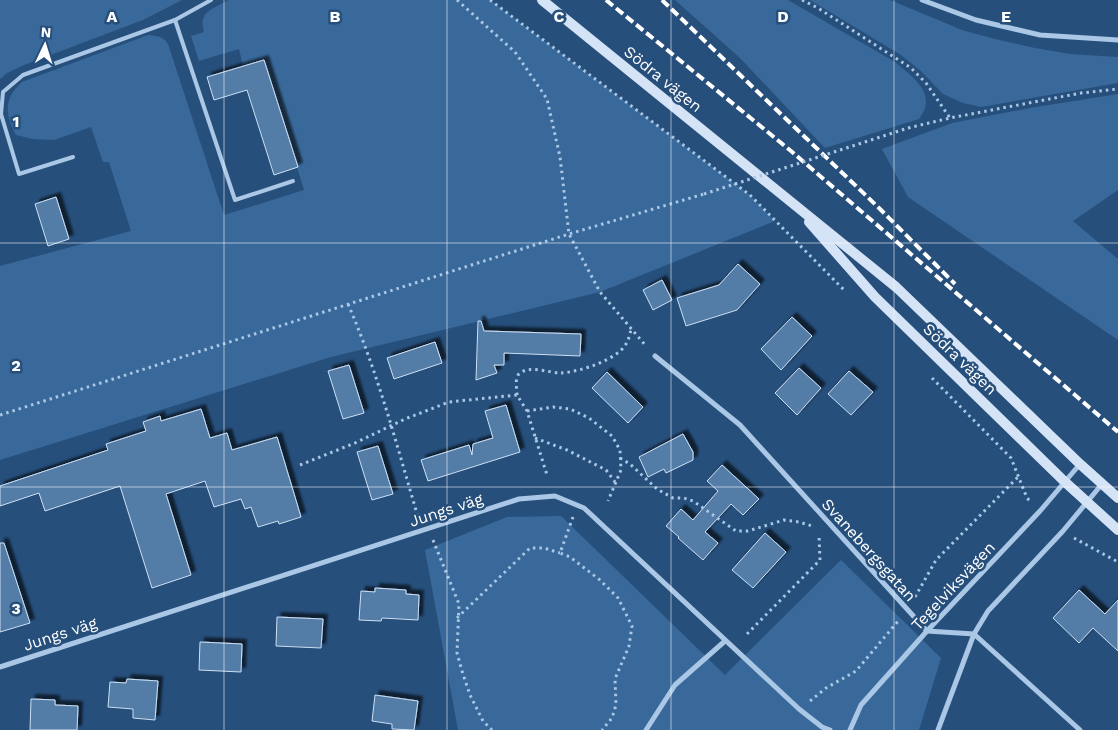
<svg xmlns="http://www.w3.org/2000/svg" width="1118" height="730" font-family="'Work Sans',sans-serif">
	<style>
		.green { fill: #39699a }
		.building { fill: #527ba7; stroke: #cde0f4; filter: url(#shadow) }
		.lines { fill: none; stroke-linecap: round; stroke-linejoin: round }
		.path { stroke: #aac7e5; stroke-width: 3; stroke-dasharray: 2.5 4; stroke-linecap: butt }
		.service { stroke: #aac7e5; stroke-width: 4 }
		.minor { stroke: #aac7e5; stroke-width: 5 }
		.secondary { stroke: #d4e3f5; stroke-width: 10 }
		.rail { stroke: #fff; stroke-width: 4; stroke-dasharray: 9 4; stroke-linecap: butt }
		.path-bridge { stroke: #aac7e5; stroke-width: 3; stroke-dasharray: 2.5 4; stroke-linecap: butt }
		.grid { fill: none; stroke: #fff; stroke-width: 1; stroke-opacity: 0.55 }
		.labels { text-anchor: middle; dominant-baseline: central; stroke-width: 5; stroke-linejoin: round; paint-order: stroke }
		.street-label { font-size: 16px; fill: #fff; stroke: #264f7c }
		.grid-label { font-size: 16px; text-anchor: middle; font-weight: bold; fill: #fff; stroke: #264f7c; stroke-width: 5; stroke-linejoin: round; paint-order: stroke }
	</style>
	<defs>
		<filter id="shadow"><feDropShadow dx="4.5" dy="-4.5" stdDeviation="1" flood-color="#0009"/></filter>
	</defs>
	<rect width="100%" height="100%" fill="#264f7c"/>
	<!-- green -->
	<g class="green">
		<path d="M0,0H182L143,20L24,65L7,73L0,79Z"/>
		<path d="M229,0H490L750,195L775,221L600,292L331,357L0,460V266L131,231L109,162H103L91,127L54,140L33,139L16,135C5,114 3,99 22,82L148,35C157,36 163,36 168,44L224,215L304,190L264,60L243,66L239,49L199,61L191,36L204,32C198,11 213,9 229,0Z"/>
		<path d="M675,0H788L895,62C914,78 938,94 919,119L825,148L740,58Z"/>
		<path d="M810,0H890L962,30L995,39L1035,48L1070,54L1118,57V83L981,107L963,103L943,94L921,71L901,55Z"/>
		<path d="M1118,94V190L1073,221L1118,259V340L908,197L882,149L952,123L1030,108Z"/>
		<path d="M561,516L725,675L841,560L941,658L919,730H458L425,550L507,517Z"/>
	</g>
	<!-- building -->
	<g class="building">
		<path d="M264,60L298,167L274,175L247,90L214,100L207,77Z"/>
		<path d="M56,197L69,239L48,246L35,204Z"/>
		<path d="M738,264L760,284L737,310L686,326L677,298L719,285Z"/>
		<path d="M662,280L672,300L653,310L643,290Z"/>
		<path d="M792,317L812,336L781,370L761,349Z"/>
		<path d="M478,321H481L484,331L581,334L580,356L504,353V365H494L497,373L476,380Z"/>
		<path d="M435,342L442,363L394,379L387,358Z"/>
		<path d="M349,365L364,413L343,419L328,371Z"/>
		<path d="M799,368L821,388L797,415L775,393Z"/>
		<path d="M849,371L873,392L851,415L828,394Z"/>
		<path d="M607,372L643,407L628,423L592,388Z"/>
		<path d="M506,405L520,452L428,481L421,460L469,445L472,455L473,444L493,438L485,411Z"/>
		<path d="M201,409L210,438L227,433L232,450L277,437L301,517L279,524L278,521L258,527L251,507L245,509L241,499L214,507L205,481L166,494L191,575L152,588L120,486L45,511L39,493L0,506V486L108,450L106,444L146,431L143,422L160,416L161,421Z"/>
		<path d="M683,434L693,452V460L666,473L664,469L648,477L639,457Z"/>
		<path d="M378,446L393,494L372,500L357,452Z"/>
		<path d="M722,465L759,499L743,515L731,504L705,532L718,543L703,560L678,538L679,537L666,526L681,509L693,520L718,491L707,481Z"/>
		<path d="M765,533L786,552L753,588L732,570Z"/>
		<path d="M0,543H4L30,623L0,632Z"/>
		<path d="M375,588L406,590V594L419,595L418,620L382,618L381,621L359,620L361,591L375,592Z"/>
		<path d="M1079,590L1105,614L1118,600V651L1093,628L1079,643L1053,618Z"/>
		<path d="M277,617L323,619L321,648L276,646Z"/>
		<path d="M200,642L242,644L241,672L199,670Z"/>
		<path d="M127,679L158,681L155,720L133,718V709L108,707L110,682L126,683Z"/>
		<path d="M375,695L418,701L414,730L392,729V724L372,721Z"/>
		<path d="M31,699L55,700V705L78,706L77,730H30Z"/>
	</g>
	<g class="lines">
		<!-- path -->
		<g class="path">
			<path d="M457,0L515,52L547,99L560,157L569,234L600,292L646,346"/>
			<path d="M490,0L750,195L846,292"/>
			<path d="M802,0L818,8L911,68L926,83L950,118"/>
			<path d="M908,128L950,118L1081,93L1118,89"/>
			<path d="M348,304C378,373 397,446 418,517"/>
			<path d="M932,378L1011,458L1027,498L1031,502"/>
			<path d="M517,395C517,389 514,377 520,373C531,365 549,373 561,373C579,372 617,360 626,344C629,339 630,334 631,329"/>
			<path d="M527,411L553,407L570,409L589,418L612,436L620,450L621,470L608,501"/>
			<path d="M0,415L569,234L704,194"/>
			<path d="M535,438L567,450L606,470L615,482"/>
			<path d="M620,458L630,464L657,489L673,498H684L693,501L736,531H748L784,520L799,522L812,526"/>
			<path d="M300,465L355,443L405,419L449,402L517,395L527,411L547,475"/>
			<path d="M573,517L560,553L570,557L600,580L618,598L632,626L629,646L615,679L616,705L612,718L602,730"/>
			<path d="M1074,538L1118,562"/>
			<path d="M433,540L459,604L457,653L462,671L470,695L483,721L492,730"/>
			<path d="M915,597L936,560L1018,477"/>
			<path d="M457,618L530,548H544L560,553"/>
			<path d="M747,634L820,560L819,535"/>
			<path d="M810,701L826,688L856,671L899,620"/>
		</g>
		<!-- service -->
		<g class="service">
			<path d="M175,20L235,200L293,181"/>
			<path d="M73,157L19,174L1,114L3,92L23,75L175,20L211,0"/>
		</g>
		<!-- minor -->
		<g class="minor">
			<path d="M922,0L976,20L1040,35L1118,40"/>
			<path d="M655,356L740,425L927,631L974,634L1080,730"/>
			<path d="M0,667L519,499L555,496L584,508L799,709L822,727L830,730"/>
			<path d="M646,730L675,685L725,641"/>
			<path d="M850,730L861,705L927,631L1040,511L1080,464"/>
			<path d="M938,730L974,634L988,611L1063,531L1102,484"/>
		</g>
		<!-- secondary -->
		<g class="secondary">
			<path d="M542,0L896,287L1080,464L1118,498"/>
			<path d="M809,222L875,297L1065,482L1118,530"/>
		</g>
		<!-- rail -->
		<g class="rail">
			<path d="M606,0L791,151L1118,432"/>
			<path d="M662,0L880,209L955,284"/>
		</g>
		<!-- path-bridge -->
		<path class="path-bridge" d="M704,194L908,128"/>
	</g>
	<!-- grid -->
	<path class="grid" d="M224,0V730M447,0V730M671,0V730M894,0V730M0,243H1118M0,487H1118"/>
	<g class="labels">
		<!-- street labels -->
		<g class="street-label">
			<text transform="translate(663 79) rotate(39)">Södra vägen</text>
			<text transform="translate(960 359) rotate(44)">Södra vägen</text>
			<text transform="translate(446 510) rotate(-18)">Jungs väg</text>
			<text transform="translate(869 550) rotate(48)">Svanebergsgatan</text>
			<text transform="translate(953 586) rotate(-47)">Tegelviksvägen</text>
			<text transform="translate(60 634) rotate(-18)">Jungs väg</text>
		</g>
	</g>
	<g class="grid-label">
		<text x="112" y="22">A</text>
		<text x="335" y="22">B</text>
		<text x="559" y="22">C</text>
		<text x="783" y="22">D</text>
		<text x="1006" y="22">E</text>
		<text x="16" y="127">1</text>
		<text x="16" y="371">2</text>
		<text x="16" y="614">3</text>
	</g>
	<!-- north arrow -->
	<g transform="translate(45 45) rotate(4)" stroke="#264f7c" stroke-width="4" paint-order="stroke">
	<path d="M0-4L9 19L0 12L-9 19Z" fill="#ffffff"/>
	<text y="-8" font-size="14" font-weight="bold" text-anchor="middle" fill="#ffffff">N</text>
	</g>
</svg>
